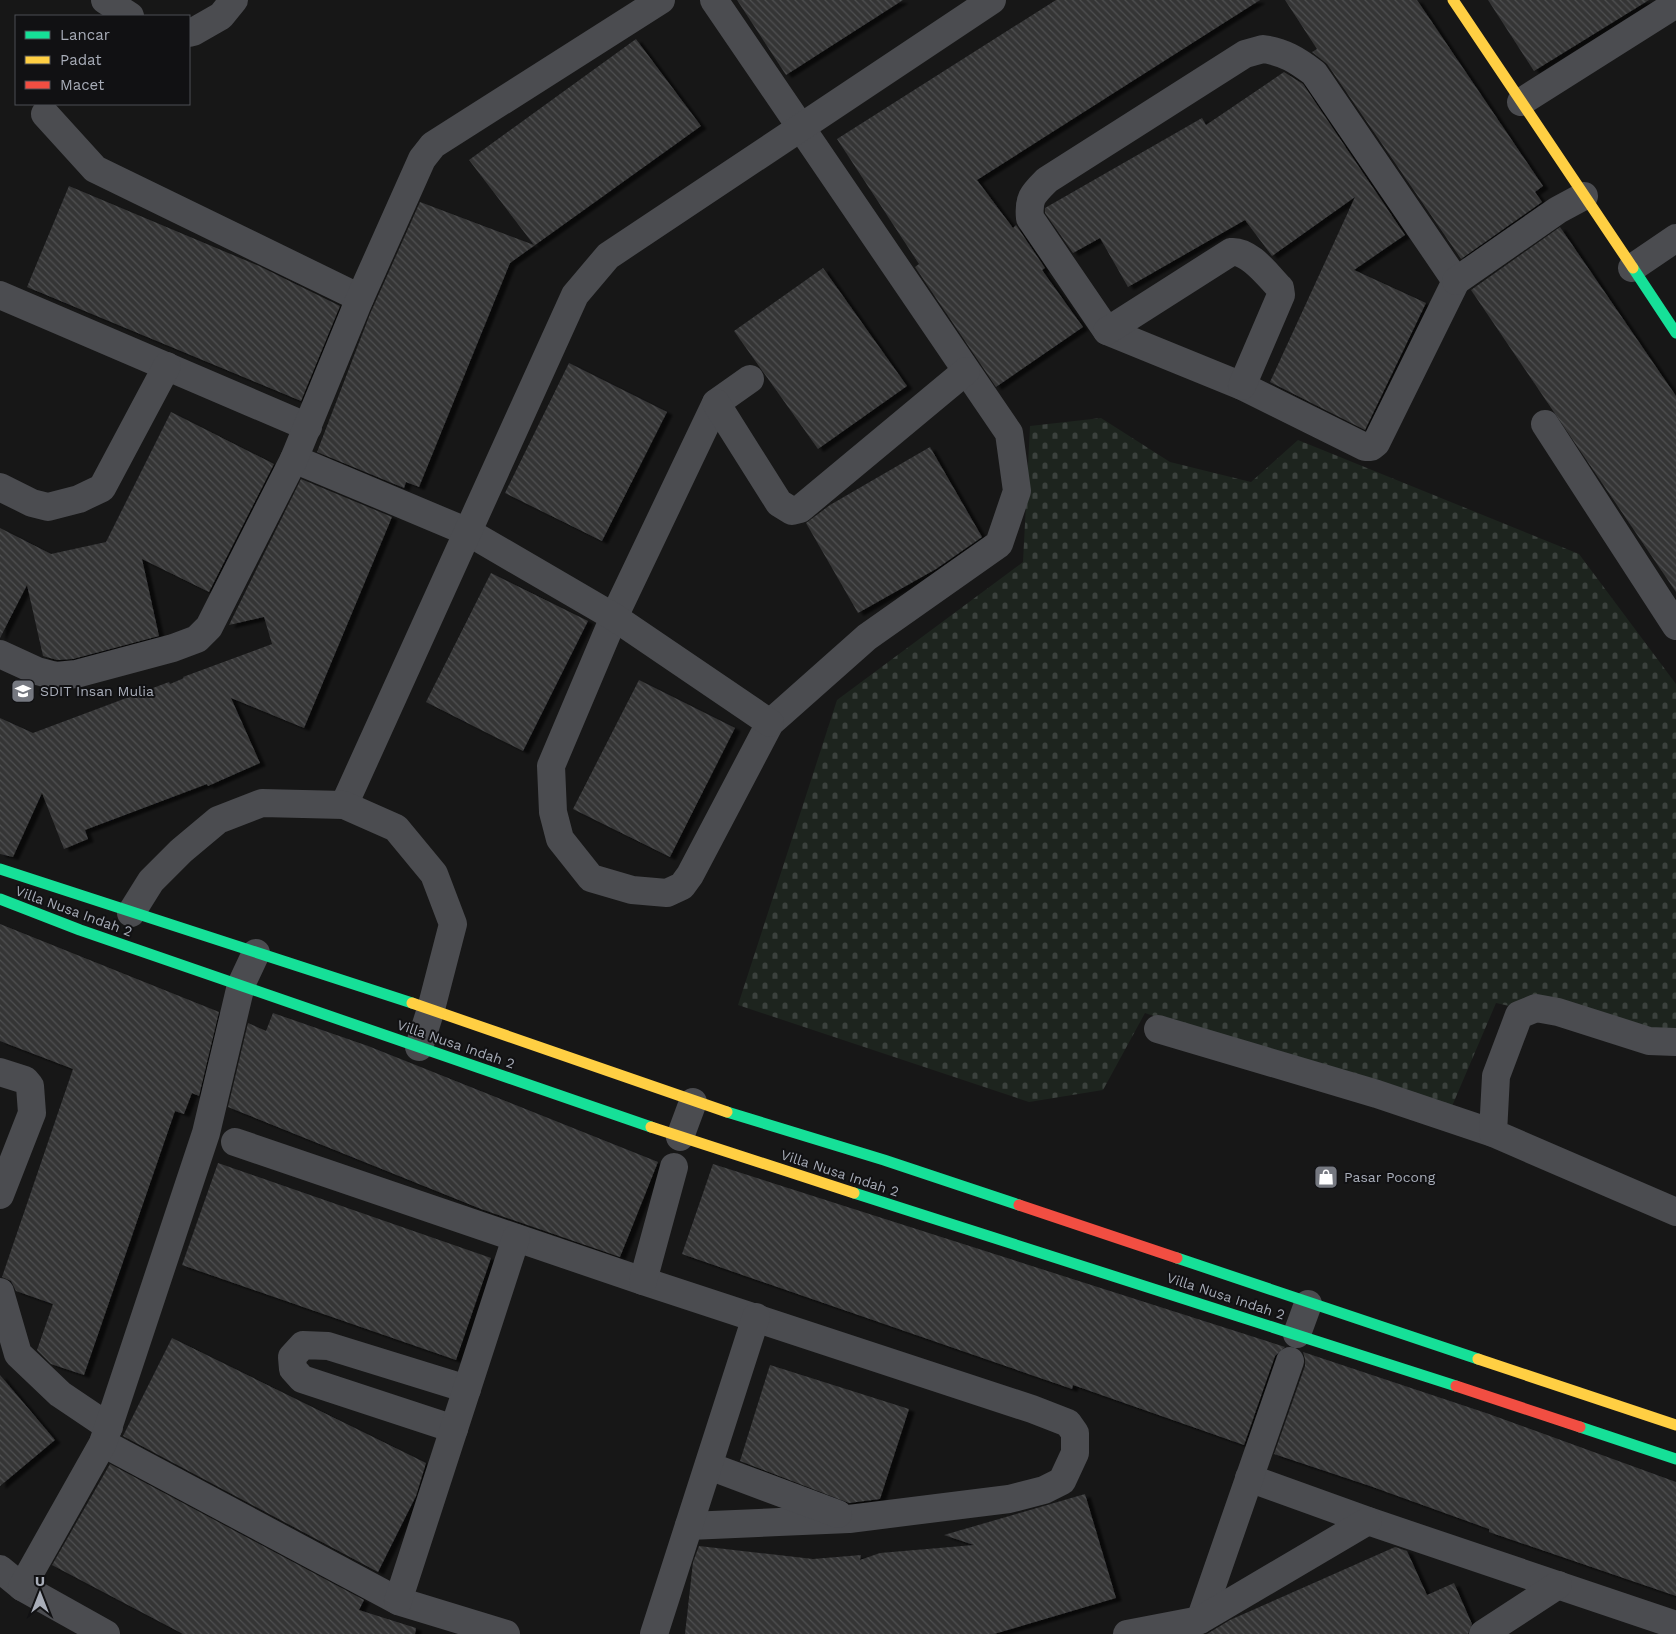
<svg xmlns="http://www.w3.org/2000/svg" width="1676" height="1634" font-family="'Work Sans',sans-serif">
	<style>
		.cemetery { fill: url(#cemetery-stones) }
		.building { fill: url(#building-back-hatch); filter: url(#shadow) }
		.lines { fill: none; stroke-linecap: round; stroke-linejoin: round }
		.street { stroke: #4b4c50; stroke-width: 28 }
		.fast { stroke: #16e098; stroke-width: 11 }
		.slow { stroke: #ffcf43; stroke-width: 11 }
		.jam { stroke: #f24e42; stroke-width: 11 }
		.labels { text-anchor: middle; dominant-baseline: central; stroke-width: 4; stroke-linejoin: round; paint-order: stroke }
		.poi-label { font-size: 14px; fill: #a8adb8; stroke: #111113; text-anchor: start }
		.street-label { font-size: 14px; fill: #a8adb8; stroke: #111113 }
	</style>
	<defs>
		<pattern id="cemetery-stones" width="16" height="16" patternUnits="userSpaceOnUse" patternTransform="scale(1.25)"><rect width="16" height="16" fill="#1d241e"/><path d="M2 7V4a2 2 0 0 1 4 0v3zM10 15v-3a2 2 0 0 1 4 0v3z" fill="#3b413d"/></pattern>
		<pattern id="building-back-hatch" width="6" height="6" patternUnits="userSpaceOnUse" patternTransform="scale(1.25)"><rect width="6" height="6" fill="#353536"/><path d="M-1 5l2 2M0 0l6 6M5-1l2 2" fill="none" stroke="#4f5051"/></pattern>
		<filter id="shadow"><feDropShadow dx="5.5" dy="3" stdDeviation="1" flood-color="#0009"/></filter>
	</defs>
	<rect width="100%" height="100%" fill="#171717"/>
	<!-- cemetery -->
	<path class="cemetery" d="M1101,418L1170,462L1251,482L1298,440L1579,554L1676,684V1044L1496,1003L1447,1118L1145,1013L1103,1090L1029,1102L738,1005L837,700L1023,562L1030,426Z"/>
	<!-- building -->
	<g class="building">
		<path d="M737,0H903L786,75Z"/>
		<path d="M1056,0H1260L977,180L1013,228L1016,225L1045,268L1042,270L1083,327L996,387L915,267L919,264L837,139Z"/>
		<path d="M1285,0H1417L1543,186L1535,192L1542,202L1461,259L1327,64L1312,52L1317,49Z"/>
		<path d="M1488,0H1649L1534,71Z"/>
		<path d="M636,39L701,126L510,263L419,487L406,482L404,488L317,452L370,314L420,202L534,245L469,160Z"/>
		<path d="M1284,72L1303,84L1405,235L1354,270L1426,303L1365,430L1270,382L1355,197L1272,256L1245,220L1128,287L1100,238L1073,253L1045,213V208L1202,118L1206,125Z"/>
		<path d="M69,186L259,266L340,306L301,401L27,287Z"/>
		<path d="M1560,227L1676,396V592L1471,290Z"/>
		<path d="M823,268L907,386L818,449L734,331Z"/>
		<path d="M569,363L667,412L602,541L505,493Z"/>
		<path d="M171,412L274,464L209,592L142,559L159,636L73,659L57,660L43,656L27,585L0,638V528L51,554L106,542Z"/>
		<path d="M930,447L982,537L936,569L858,613L806,523L830,505Z"/>
		<path d="M301,479L392,517L304,728L231,698L260,763L208,786L207,784L85,830L88,839L64,849L42,793L13,857L0,854V718L33,733L169,682L170,684L184,678L183,677L272,644L264,617L229,625Z"/>
		<path d="M491,573L588,621L523,751L426,702Z"/>
		<path d="M639,680L735,728L670,857L573,809Z"/>
		<path d="M0,924L219,1012L199,1096L192,1093L184,1114L175,1111L84,1375L51,1364L37,1350L53,1304L16,1291L11,1281L2,1277L73,1069L0,1041Z"/>
		<path d="M273,1013L368,1046L658,1162L620,1257L481,1209L228,1107L248,1023L266,1031Z"/>
		<path d="M218,1163L491,1258L456,1360L182,1265Z"/>
		<path d="M713,1164L1285,1347L1275,1356L1244,1445L1073,1385L1072,1389L682,1254Z"/>
		<path d="M172,1338L426,1463L416,1496L378,1572L123,1436Z"/>
		<path d="M1303,1352L1489,1414L1676,1482V1596L1489,1532V1529L1370,1486L1274,1454L1305,1366V1359Z"/>
		<path d="M770,1365L909,1409L880,1499L849,1503L740,1461Z"/>
		<path d="M0,1375L55,1440L0,1486Z"/>
		<path d="M110,1464L364,1600L359,1610L416,1628L415,1634H183L52,1565Z"/>
		<path d="M1085,1494L1116,1598L994,1634H685L693,1562L699,1546L813,1559L861,1555L860,1560L880,1553L974,1545L944,1535Z"/>
		<path d="M1395,1547L1407,1551L1427,1595L1454,1583L1472,1624L1468,1634H1207L1230,1620Z"/>
	</g>
	<g class="lines">
		<!-- street -->
		<g class="street">
			<path d="M105,0L130,16"/>
			<path d="M714,0L1009,433L1017,491L999,544L867,637L770,723L690,875L682,886L667,893L632,890L591,878L560,839L553,812L551,766L614,617L716,403L750,379"/>
			<path d="M189,33L193,32L221,16L234,0"/>
			<path d="M1263,49C1284,52 1297,60 1314,73L1456,281L1376,443L1371,447H1365L1242,386L1107,331L1030,218C1028,198 1033,194 1047,180L1245,54Z"/>
			<path d="M1521,102L1676,4"/>
			<path d="M45,114L95,169L360,298"/>
			<path d="M1632,268L1676,238"/>
			<path d="M1456,281L1558,210L1584,196"/>
			<path d="M0,295L308,427"/>
			<path d="M1107,331L1231,252C1250,250 1268,276 1280,288L1281,295L1242,386"/>
			<path d="M716,403L779,503L792,511L800,509L966,371"/>
			<path d="M1545,424L1676,626"/>
			<path d="M294,459L468,532L614,617L770,723"/>
			<path d="M0,487L32,503L48,507L79,499L102,488L167,366"/>
			<path d="M0,654L37,671L56,676L76,674L173,648L197,639L209,627L294,459L360,298L422,159L433,145L661,0"/>
			<path d="M344,805L575,295L608,256L992,0"/>
			<path d="M131,913L151,881L181,851L218,820L262,803L344,805L396,828L434,874L453,924L431,1009L419,1047"/>
			<path d="M1158,1029L1377,1094L1493,1133"/>
			<path d="M1676,1042L1649,1041L1558,1012L1536,1008L1519,1015L1496,1076L1493,1133L1676,1212"/>
			<path d="M0,1072L25,1080L30,1086L32,1113L0,1195"/>
			<path d="M680,1137L693,1102"/>
			<path d="M235,1142L643,1281L1032,1409L1068,1423L1075,1433V1453L1062,1481L1044,1490L1009,1499L849,1519L689,1526"/>
			<path d="M643,1281L674,1167"/>
			<path d="M0,1292L18,1354L60,1394L109,1427"/>
			<path d="M1297,1334L1308,1304"/>
			<path d="M454,1429L302,1379L293,1369L292,1357L303,1345L328,1346L467,1389"/>
			<path d="M103,1443L398,1601L506,1634"/>
			<path d="M709,1466L838,1514"/>
			<path d="M1249,1478L1368,1521L1676,1625"/>
			<path d="M0,1569L22,1587L106,1634"/>
			<path d="M22,1587L103,1443L206,1133L241,985L256,953"/>
			<path d="M398,1601L516,1238"/>
			<path d="M1200,1620L1290,1361"/>
			<path d="M654,1634L756,1317"/>
			<path d="M1127,1634L1200,1620L1368,1521"/>
			<path d="M1483,1634L1558,1585"/>
		</g>
		<!-- fast -->
		<g class="fast">
			<path d="M1633,268L1676,333"/>
			<path d="M0,869L412,1003"/>
			<path d="M0,899L80,930L651,1127"/>
			<path d="M727,1112L884,1160L1019,1205"/>
			<path d="M854,1193L1456,1386"/>
			<path d="M1177,1258L1478,1359"/>
			<path d="M1580,1427L1676,1459"/>
		</g>
		<!-- slow -->
		<g class="slow">
			<path d="M1453,0L1633,268"/>
			<path d="M412,1003L727,1112"/>
			<path d="M651,1127L854,1193"/>
			<path d="M1478,1359L1676,1425"/>
		</g>
		<!-- jam -->
		<g class="jam">
			<path d="M1019,1205L1177,1258"/>
			<path d="M1456,1386L1580,1427"/>
		</g>
	</g>
	<!-- icons -->
	<defs>
		<g id="school-square" transform="scale(1.25)"><rect x="-9" y="-9" width="18" height="18" rx="4" fill="#757880" stroke="#111113"/><path d="M0-5L7-2L0 1L-7-2ZM-4 1L0 2.5L4 1V4Q0 6-4 4Z" fill="#fff"/></g>
		<g id="shop-square" transform="scale(1.25)"><rect x="-9" y="-9" width="18" height="18" rx="4" fill="#757880" stroke="#111113"/><path d="M-5-2.5h2.3a2.7 3.5 0 0 1 5.4 0H5L5.5 6h-11ZM-1.5-2.5h3a1.5 2.3 0 0 0-3 0Z" fill="#fff"/></g>
	</defs>
	<g fill-rule="evenodd">
		<use href="#school-square" x="23" y="691"/>
		<use href="#shop-square" x="1326" y="1177"/>
	</g>
	<g class="labels">
		<!-- poi labels -->
		<g class="poi-label">
			<text x="40" y="691">SDIT Insan Mulia</text>
			<text x="1344" y="1177">Pasar Pocong</text>
		</g>
		<!-- street labels -->
		<g class="street-label">
			<text transform="translate(74 911) rotate(20)">Villa Nusa Indah 2</text>
			<text transform="translate(456 1044) rotate(19)">Villa Nusa Indah 2</text>
			<text transform="translate(840 1173) rotate(18)">Villa Nusa Indah 2</text>
			<text transform="translate(1226 1296) rotate(18)">Villa Nusa Indah 2</text>
		</g>
	</g>
	<!-- legend -->
	<rect x="15" y="15" width="175" height="90" fill="#111113" stroke="#4d4f55"/>
	<rect x="25" y="31" width="25" height="8" fill="#16e098" stroke="#4d4f55"/>
	<text x="60" y="40" font-size="15" fill="#a8adb8">Lancar</text>
	<rect x="25" y="56" width="25" height="8" fill="#ffcf43" stroke="#4d4f55"/>
	<text x="60" y="65" font-size="15" fill="#a8adb8">Padat</text>
	<rect x="25" y="81" width="25" height="8" fill="#f24e42" stroke="#4d4f55"/>
	<text x="60" y="90" font-size="15" fill="#a8adb8">Macet</text>
	<!-- north arrow -->
	<g transform="translate(40 1594)" stroke="#111113" stroke-width="4" paint-order="stroke">
	<path d="M0-4L9 19L0 12L-9 19Z" fill="#a8adb8"/>
	<text y="-8" font-size="14" font-weight="bold" text-anchor="middle" fill="#a8adb8">U</text>
	</g>
</svg>
